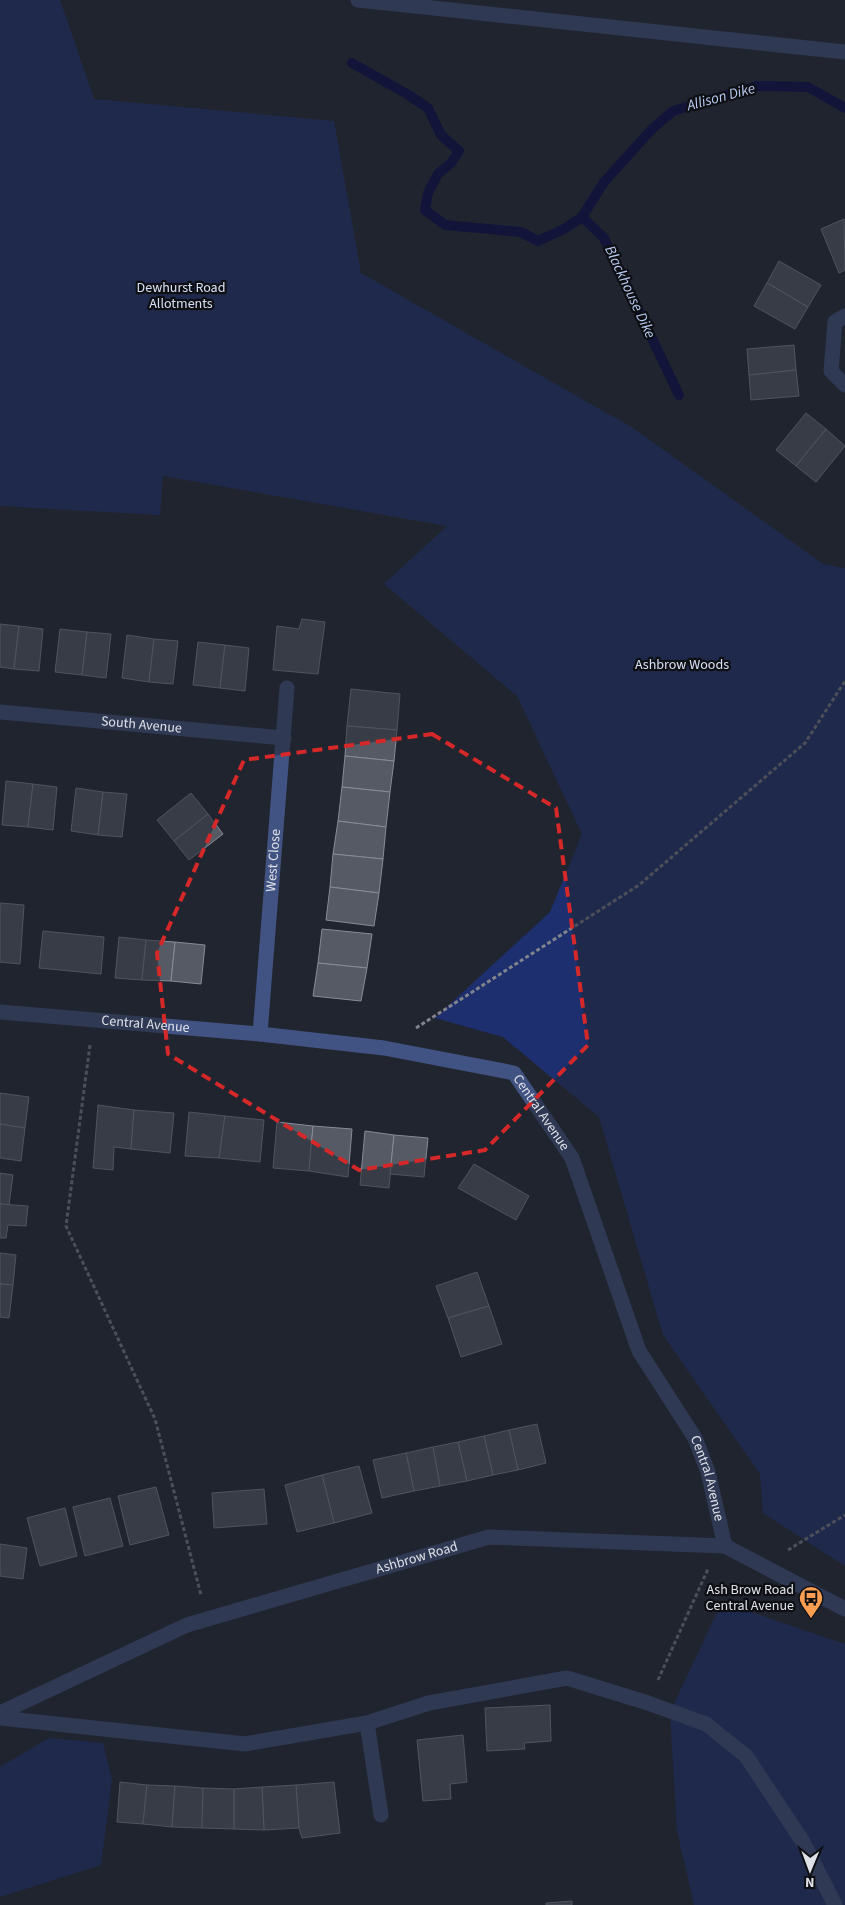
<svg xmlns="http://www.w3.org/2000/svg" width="845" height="1905" font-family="'Source Sans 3',sans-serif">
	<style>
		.green { fill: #1d2f6f }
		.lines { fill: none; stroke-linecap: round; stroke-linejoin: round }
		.stream { stroke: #040247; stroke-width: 10 }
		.building { fill: #555a65; stroke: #878c98 }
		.path { stroke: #81848c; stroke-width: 3; stroke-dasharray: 4 2.5; stroke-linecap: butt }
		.minor { stroke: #415382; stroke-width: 15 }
		.marked { fill: none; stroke: #d62828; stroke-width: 4; stroke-dasharray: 10 6; stroke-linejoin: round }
		.labels { text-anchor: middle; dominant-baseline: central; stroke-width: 4.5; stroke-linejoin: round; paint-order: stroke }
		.park-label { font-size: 14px; fill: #d7e0f5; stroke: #0d0f13 }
		.street-label { font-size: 14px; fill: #dee1e7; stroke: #0d0f13 }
		.poi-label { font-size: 14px; fill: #dee1e7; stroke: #0d0f13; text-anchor: end }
		.water-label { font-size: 15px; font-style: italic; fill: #b8c9f2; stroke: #0d0f13 }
	</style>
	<rect width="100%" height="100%" fill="#21252f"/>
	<!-- green -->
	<g class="green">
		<path d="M0,0H60L94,99L334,121L361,273L633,428L823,564L845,568V1566L763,1513L760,1474L663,1335L599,1117L503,1037L435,1018L550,912L582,834L517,696L384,584L447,526L163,476L160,515L0,506Z"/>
		<path d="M722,1602L845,1644V1905H694L677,1831L670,1712Z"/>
		<path d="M49,1738L103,1743L112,1780L101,1865L0,1897V1767Z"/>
	</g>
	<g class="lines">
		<!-- stream -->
		<g class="stream">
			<path d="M352,63L407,94L428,108L441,135L459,151L451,163L438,174L428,193L425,210L445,225L521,232L538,241L564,229L582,217L604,238L679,395"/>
			<path d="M582,217L604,182L652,129L673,111L757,86L808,87L845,108"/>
		</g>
	</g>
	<!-- building -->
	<g class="building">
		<path d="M844,219L845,270L839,273L821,229Z"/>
		<path d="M779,261L821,285L808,307L767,283Z"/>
		<path d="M767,283L808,307L795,329L754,306Z"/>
		<path d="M794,345L796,370L749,375L747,349Z"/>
		<path d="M796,370L799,396L751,400L749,375Z"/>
		<path d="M806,413L826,429L796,466L776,450Z"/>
		<path d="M826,429L845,446L816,482L796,466Z"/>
		<path d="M302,619L325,622L318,674L273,670L277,626L299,629Z"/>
		<path d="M0,624L19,626L14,669L0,667Z"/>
		<path d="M19,626L43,629L39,671L14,669Z"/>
		<path d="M60,629L87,632L82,675L55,672Z"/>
		<path d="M87,632L111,634L106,678L82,675Z"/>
		<path d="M127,635L154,639L149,682L122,678Z"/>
		<path d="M154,639L178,641L173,684L149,682Z"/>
		<path d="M198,642L225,645L220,688L193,685Z"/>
		<path d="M225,645L249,648L245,691L220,688Z"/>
		<path d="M351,689L400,694L397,730L347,726Z"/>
		<path d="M347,726L397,730L394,761L345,756Z"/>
		<path d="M345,756L394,761L390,792L342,787Z"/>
		<path d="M6,781L33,784L28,827L2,825Z"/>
		<path d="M33,784L57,787L53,830L28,827Z"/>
		<path d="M342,787L390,792L386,827L338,821Z"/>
		<path d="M76,788L103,792L98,835L71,831Z"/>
		<path d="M103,792L127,794L122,837L98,835Z"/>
		<path d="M191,793L208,814L174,841L157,820Z"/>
		<path d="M208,814L223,834L189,860L174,841Z"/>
		<path d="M338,821L386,827L383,859L333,854Z"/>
		<path d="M333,854L383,859L379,893L330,887Z"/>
		<path d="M330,887L379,893L374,926L326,920Z"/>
		<path d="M0,903L24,905L20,964L0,962Z"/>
		<path d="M322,929L372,934L367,968L318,963Z"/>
		<path d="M43,931L104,937L101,974L39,968Z"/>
		<path d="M119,937L146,940L142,980L115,978Z"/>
		<path d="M146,940L175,942L171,981L142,980Z"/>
		<path d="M175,942L205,945L201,984L171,981Z"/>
		<path d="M318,963L367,968L361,1001L313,996Z"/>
		<path d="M0,1093L29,1097L25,1128L0,1124Z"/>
		<path d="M98,1105L134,1110L131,1149L114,1147L113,1170L93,1168Z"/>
		<path d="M134,1110L174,1113L170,1153L131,1149Z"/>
		<path d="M189,1112L225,1116L219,1158L185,1156Z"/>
		<path d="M225,1116L264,1120L260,1162L219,1158Z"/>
		<path d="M277,1122L313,1126L309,1171L273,1168Z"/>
		<path d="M0,1124L25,1128L21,1161L0,1158Z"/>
		<path d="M313,1126L352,1129L348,1177L309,1171Z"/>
		<path d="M365,1131L394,1135L389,1188L360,1185Z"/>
		<path d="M394,1135L428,1138L424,1177L390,1174Z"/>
		<path d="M474,1164L529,1196L516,1220L458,1188Z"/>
		<path d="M0,1173L13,1175L9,1205L0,1204Z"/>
		<path d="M0,1204L28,1206L26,1226L8,1225L6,1238H0Z"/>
		<path d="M0,1253L16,1255L13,1285L0,1284Z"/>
		<path d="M477,1272L489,1306L448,1318L436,1286Z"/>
		<path d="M0,1284L13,1285L9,1318L0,1317Z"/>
		<path d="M489,1306L502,1344L461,1357L448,1318Z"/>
		<path d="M537,1424L546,1463L518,1470L509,1430Z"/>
		<path d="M509,1430L518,1470L493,1475L484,1436Z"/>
		<path d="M484,1436L493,1475L467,1481L458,1442Z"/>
		<path d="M458,1442L467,1481L440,1486L433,1447Z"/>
		<path d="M433,1447L440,1486L414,1491L406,1453Z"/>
		<path d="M406,1453L414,1491L382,1498L373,1460Z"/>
		<path d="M359,1466L372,1513L334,1523L322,1475Z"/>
		<path d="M322,1475L334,1523L297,1532L285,1485Z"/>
		<path d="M156,1487L169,1535L130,1545L118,1496Z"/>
		<path d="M264,1489L267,1524L214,1528L212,1493Z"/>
		<path d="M110,1498L123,1546L85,1556L73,1507Z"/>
		<path d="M65,1508L77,1556L40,1566L27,1518Z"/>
		<path d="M0,1544L27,1548L23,1579L0,1576Z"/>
		<path d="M550,1705L551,1741L524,1743L525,1749L487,1751L485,1708Z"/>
		<path d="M463,1735L467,1782L450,1784L451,1799L423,1801L417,1740Z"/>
		<path d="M120,1782L147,1785L143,1824L117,1822Z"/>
		<path d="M334,1782L340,1833L302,1838L299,1828L296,1785Z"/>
		<path d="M147,1785L175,1786L172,1827L143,1824Z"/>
		<path d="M296,1785L299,1828L264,1830L262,1787Z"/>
		<path d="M175,1786L203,1788L202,1828L172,1827Z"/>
		<path d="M262,1787L264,1830L234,1829V1789Z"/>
		<path d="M203,1788L234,1789V1829L202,1828Z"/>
		<path d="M572,1901V1905H546V1903Z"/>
	</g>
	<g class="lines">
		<!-- path -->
		<g class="path">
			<path d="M416,1028L639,885L805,743L845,681"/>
			<path d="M90,1045L66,1226L155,1419L201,1595"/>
			<path d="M788,1550L845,1515"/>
			<path d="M658,1680L708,1569"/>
		</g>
		<!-- minor -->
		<g class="minor">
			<path d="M358,0L845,52"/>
			<path d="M845,316L835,322L831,371L845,385"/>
			<path id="s1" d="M0,712L284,738"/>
			<path id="s2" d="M0,1012L260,1034L384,1048L514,1073L572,1158L639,1351L695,1438L708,1472L725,1546"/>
			<path id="s3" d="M260,1034L287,688"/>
			<path id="s4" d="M0,1713L187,1625L489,1537L725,1546L845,1609"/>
			<path d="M0,1718L245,1744L367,1723L429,1703L567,1678L648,1703L706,1724L746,1756L803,1842L835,1905"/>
			<path d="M367,1723L381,1815"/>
		</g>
	</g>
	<!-- marked area -->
	<path d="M0 0H845V1905H0ZM432,734L556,808L588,1045L485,1150L359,1170L168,1054L157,953L244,760Z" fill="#21252f" fill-opacity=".55" fill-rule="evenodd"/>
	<path class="marked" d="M432,734L556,808L588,1045L485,1150L359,1170L168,1054L157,953L244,760Z"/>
	<!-- icons -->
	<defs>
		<g id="bus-pin" transform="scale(1.25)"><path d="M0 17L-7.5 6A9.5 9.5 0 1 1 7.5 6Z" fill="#fb9e51" stroke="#0d0f13"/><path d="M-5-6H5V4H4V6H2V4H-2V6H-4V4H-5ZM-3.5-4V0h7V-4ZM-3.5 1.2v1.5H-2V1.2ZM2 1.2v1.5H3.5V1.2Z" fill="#111"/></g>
	</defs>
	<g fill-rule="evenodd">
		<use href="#bus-pin" x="811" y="1598"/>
	</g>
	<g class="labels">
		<!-- park labels -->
		<g class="park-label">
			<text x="181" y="288">Dewhurst Road<tspan x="181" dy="16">Allotments</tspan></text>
			<text x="682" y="665">Ashbrow Woods</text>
		</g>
		<!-- street labels -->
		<g class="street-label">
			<text stroke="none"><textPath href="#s1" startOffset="142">South Avenue</textPath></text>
			<text stroke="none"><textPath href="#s3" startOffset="174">West Close</textPath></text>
			<text stroke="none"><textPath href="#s2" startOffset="146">Central Avenue</textPath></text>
			<text stroke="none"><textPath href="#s2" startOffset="566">Central Avenue</textPath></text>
			<text stroke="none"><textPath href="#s2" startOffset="971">Central Avenue</textPath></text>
			<text stroke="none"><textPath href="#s4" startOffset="446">Ashbrow Road</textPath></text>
		</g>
		<!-- poi labels -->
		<g class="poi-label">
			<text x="794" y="1590">Ash Brow Road<tspan x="794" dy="16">Central Avenue</tspan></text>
		</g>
		<!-- water labels -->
		<g class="water-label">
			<text transform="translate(721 97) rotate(-15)">Allison Dike</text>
			<text transform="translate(630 292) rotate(65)">Blackhouse Dike</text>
		</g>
	</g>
	<!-- north arrow -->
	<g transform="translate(810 1870) rotate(181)" stroke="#0d0f13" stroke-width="4" paint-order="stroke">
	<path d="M0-4L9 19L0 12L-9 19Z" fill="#dee1e7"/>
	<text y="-8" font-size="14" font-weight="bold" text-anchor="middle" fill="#dee1e7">N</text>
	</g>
</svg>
